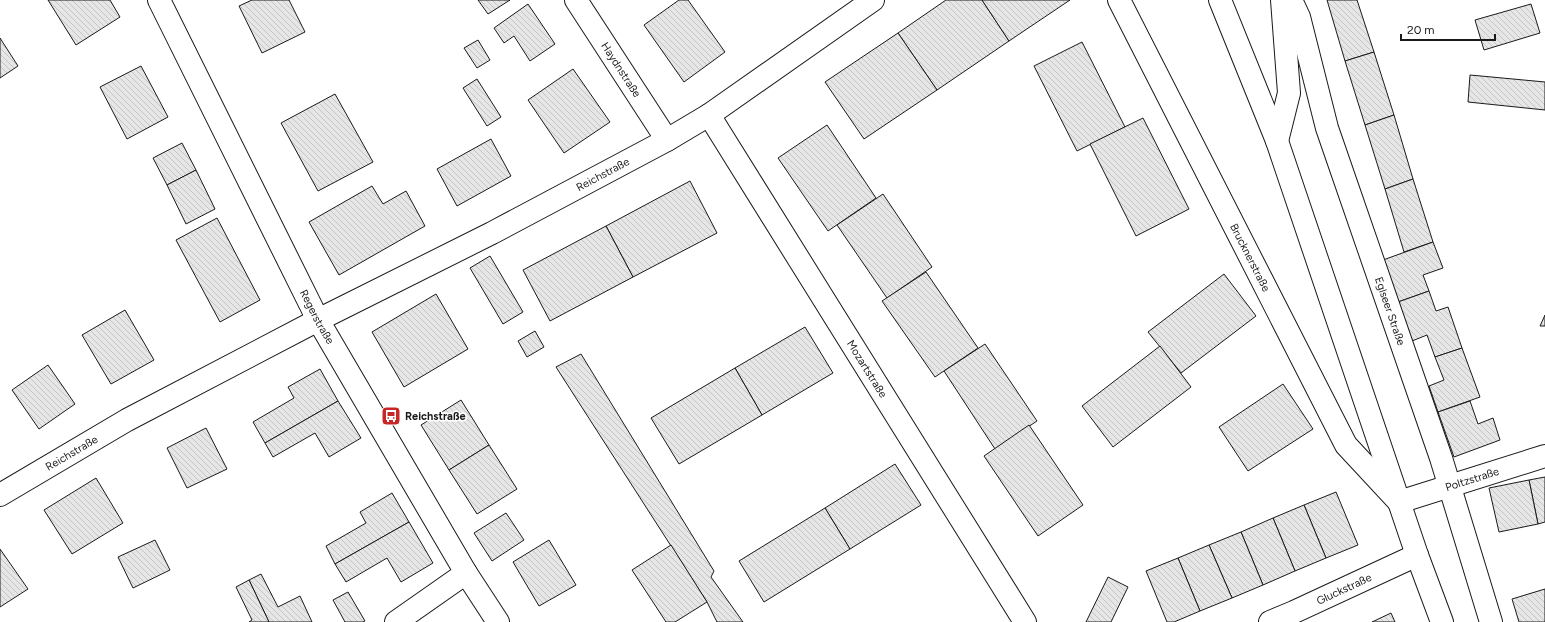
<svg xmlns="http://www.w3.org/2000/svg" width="1545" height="622" font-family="Figtree,sans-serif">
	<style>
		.building { fill: url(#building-back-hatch); stroke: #1a1a1a }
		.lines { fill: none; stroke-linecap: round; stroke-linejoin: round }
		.minor-casing { stroke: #1a1a1a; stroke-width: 24 }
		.tertiary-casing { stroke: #1a1a1a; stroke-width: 24 }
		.minor { stroke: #fff; stroke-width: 22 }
		.tertiary { stroke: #fff; stroke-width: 22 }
		.labels { text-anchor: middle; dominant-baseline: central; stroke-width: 3; stroke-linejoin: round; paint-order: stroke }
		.street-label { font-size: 11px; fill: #1a1a1a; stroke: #fff }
		.poi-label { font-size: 11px; font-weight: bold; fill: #1a1a1a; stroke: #fff; text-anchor: start }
	</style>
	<defs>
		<pattern id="building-back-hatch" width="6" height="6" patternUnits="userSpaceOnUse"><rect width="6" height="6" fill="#e6e6e6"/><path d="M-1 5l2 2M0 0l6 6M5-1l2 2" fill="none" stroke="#c5c5c5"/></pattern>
	</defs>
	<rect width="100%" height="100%" fill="#fff"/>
	<!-- building -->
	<g class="building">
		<path d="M48,0H110L120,17L76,45Z"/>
		<path d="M252,0H289L305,32L262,53L239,6Z"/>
		<path d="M478,0H510L488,14Z"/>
		<path d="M679,0H688L725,52L684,82L644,25Z"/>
		<path d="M946,0H982L1009,41L937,90L898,33Z"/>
		<path d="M982,0H1070L1009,41Z"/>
		<path d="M1327,0H1357L1374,52L1345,61Z"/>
		<path d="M528,4L555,44L530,61L514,36L504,43L494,28Z"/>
		<path d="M1531,4L1540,33L1484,50L1475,20Z"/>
		<path d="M898,33L937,90L864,139L825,82Z"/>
		<path d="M0,38L18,66L0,78Z"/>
		<path d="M478,40L490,60L477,68L464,48Z"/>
		<path d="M1082,42L1125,127L1077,151L1034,66Z"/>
		<path d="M1374,52L1394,115L1365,125L1345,61Z"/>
		<path d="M141,66L168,117L127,139L100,87Z"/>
		<path d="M573,69L610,122L564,153L528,100Z"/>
		<path d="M1470,75L1545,82V110L1468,102Z"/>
		<path d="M477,79L501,117L487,126L463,88Z"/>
		<path d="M335,94L373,162L318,191L281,123Z"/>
		<path d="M1394,115L1413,179L1385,189L1365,125Z"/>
		<path d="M1143,118L1189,209L1136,236L1090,144Z"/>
		<path d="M827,125L876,198L828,231L778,158Z"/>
		<path d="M491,139L511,176L457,206L437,169Z"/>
		<path d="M182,143L196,170L167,185L153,158Z"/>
		<path d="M196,170L215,209L186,224L167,185Z"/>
		<path d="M1413,179L1433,242L1404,252L1385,189Z"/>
		<path d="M690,181L717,233L633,277L606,226Z"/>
		<path d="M372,186L383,204L406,191L425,226L339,275L309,222Z"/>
		<path d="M883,194L932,267L887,298L837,225Z"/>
		<path d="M217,218L260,300L220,322L176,240Z"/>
		<path d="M606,226L633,277L550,321L523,270Z"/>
		<path d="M1433,242L1443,268L1423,275L1429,291L1398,302L1383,260Z"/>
		<path d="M490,256L523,312L503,324L470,268Z"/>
		<path d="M926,272L978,348L935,377L882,301Z"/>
		<path d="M1224,274L1256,316L1181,373L1148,332Z"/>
		<path d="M1429,291L1436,311L1448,307L1462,348L1435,357L1427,335L1412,341L1398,302Z"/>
		<path d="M436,294L468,349L404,387L372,332Z"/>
		<path d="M125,310L154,360L111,384L82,335Z"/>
		<path d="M1545,315V326H1540Z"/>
		<path d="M805,327L833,373L762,415L735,368Z"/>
		<path d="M535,331L544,347L527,357L518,341Z"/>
		<path d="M985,344L1037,421L995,449L944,371Z"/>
		<path d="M1160,346L1191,387L1113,447L1082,406Z"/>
		<path d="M1462,348L1480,397L1438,412L1429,386L1444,380L1435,357Z"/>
		<path d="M581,354L714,571L711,577L743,622H717L707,602L556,367Z"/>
		<path d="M48,365L75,404L39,429L12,390Z"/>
		<path d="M735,368L762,415L679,464L651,418Z"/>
		<path d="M320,369L338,401L265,443L253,422L294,398L288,387Z"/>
		<path d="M1283,384L1313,429L1248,471L1219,427Z"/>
		<path d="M461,400L489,445L449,470L421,425Z"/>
		<path d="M338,401L361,438L329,457L315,433L273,457L265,443Z"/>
		<path d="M1470,401L1478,424L1493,418L1500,440L1454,457L1438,412Z"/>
		<path d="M1029,425L1083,505L1038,536L984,456Z"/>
		<path d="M206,428L227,469L187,488L167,448Z"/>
		<path d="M489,445L517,489L477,514L449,470Z"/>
		<path d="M895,464L921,505L850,549L825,508Z"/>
		<path d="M1545,477V522L1538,524L1529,480Z"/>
		<path d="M96,478L123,523L72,554L44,510Z"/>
		<path d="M1529,480L1538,524L1499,532L1489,488Z"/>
		<path d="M1336,492L1358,545L1326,558L1304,505Z"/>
		<path d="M392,493L409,522L335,564L326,546L366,523L360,512Z"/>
		<path d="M1304,505L1326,558L1295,571L1273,518Z"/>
		<path d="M825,508L850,549L764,602L739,561Z"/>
		<path d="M506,513L524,540L492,561L474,533Z"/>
		<path d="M1273,518L1295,571L1263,585L1241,532Z"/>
		<path d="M409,522L433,563L401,582L387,558L346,582L335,564Z"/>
		<path d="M1241,532L1263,585L1232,598L1209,545Z"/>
		<path d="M155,540L170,570L133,588L118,557Z"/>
		<path d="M549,540L576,585L539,606L513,562Z"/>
		<path d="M671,545L707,602L675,622H666L632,570Z"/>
		<path d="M1209,545L1232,598L1200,611L1178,558Z"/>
		<path d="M0,549L28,589L0,607Z"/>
		<path d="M1178,558L1200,611L1174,622H1167L1146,571Z"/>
		<path d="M261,574L278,607L300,596L312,622H269L249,580Z"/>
		<path d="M1108,577L1128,587L1111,622H1086Z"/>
		<path d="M249,580L269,622H249L252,620L236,587Z"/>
		<path d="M1545,589V622H1519L1512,599Z"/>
		<path d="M348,592L365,621L363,622H345L333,600Z"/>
		<path d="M1391,613L1395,622H1372Z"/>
	</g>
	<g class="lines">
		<!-- minor casing -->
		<g class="minor-casing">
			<g id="minor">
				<path id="s1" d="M159,0L318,320L466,573L498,622"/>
				<path id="s2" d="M576,0L667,140"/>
				<path id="s3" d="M1119,0L1346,445L1399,502L1545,456"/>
				<path id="s4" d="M1291,0L1299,17L1327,128L1441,458L1491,622"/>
				<path id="s5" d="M709,115L1025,622"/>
				<path d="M1277,141L1289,93L1282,0"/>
				<path id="s6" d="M0,495L127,420L318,320L492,233L667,140L709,115L873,0"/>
				<path d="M396,622L466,573"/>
				<path id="s7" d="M1270,622L1294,612L1417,555"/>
			</g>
		</g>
		<!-- tertiary casing -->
		<g class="tertiary-casing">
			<path id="tertiary" d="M1220,0L1277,141L1417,555L1442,622"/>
		</g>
		<!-- minor -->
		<use href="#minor" class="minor"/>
		<!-- tertiary -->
		<use href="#tertiary" class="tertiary"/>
	</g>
	<!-- icons -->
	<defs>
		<g id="bus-square" transform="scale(1)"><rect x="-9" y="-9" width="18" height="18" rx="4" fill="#c62828" stroke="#fff"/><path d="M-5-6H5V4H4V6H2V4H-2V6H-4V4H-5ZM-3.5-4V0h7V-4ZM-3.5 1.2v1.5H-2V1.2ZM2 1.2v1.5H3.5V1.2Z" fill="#fff"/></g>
	</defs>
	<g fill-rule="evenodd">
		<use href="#bus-square" x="391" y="416"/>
	</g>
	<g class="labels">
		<!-- street labels -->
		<g class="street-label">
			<text stroke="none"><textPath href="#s2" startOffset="83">Haydnstraße</textPath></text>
			<text stroke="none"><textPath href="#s6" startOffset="683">Reichstraße</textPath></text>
			<text stroke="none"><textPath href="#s3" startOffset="289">Brucknerstraße</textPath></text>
			<text stroke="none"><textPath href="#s4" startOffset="327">Eglseer Straße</textPath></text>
			<text stroke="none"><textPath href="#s1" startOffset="354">Regerstraße</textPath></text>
			<text stroke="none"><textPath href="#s5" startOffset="299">Mozartstraße</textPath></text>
			<text stroke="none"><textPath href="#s6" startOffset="83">Reichstraße</textPath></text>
			<text stroke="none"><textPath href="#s3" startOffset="654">Poltzstraße</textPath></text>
			<text stroke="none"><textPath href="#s7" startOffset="81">Gluckstraße</textPath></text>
		</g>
		<!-- poi labels -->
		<g class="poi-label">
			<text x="405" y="416">Reichstraße</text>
		</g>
	</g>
	<!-- scale -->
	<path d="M1401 34v6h94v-6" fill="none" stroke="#1a1a1a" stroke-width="2"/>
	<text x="1407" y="34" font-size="12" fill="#1a1a1a" stroke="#ffffff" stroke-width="3" paint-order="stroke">20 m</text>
</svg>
